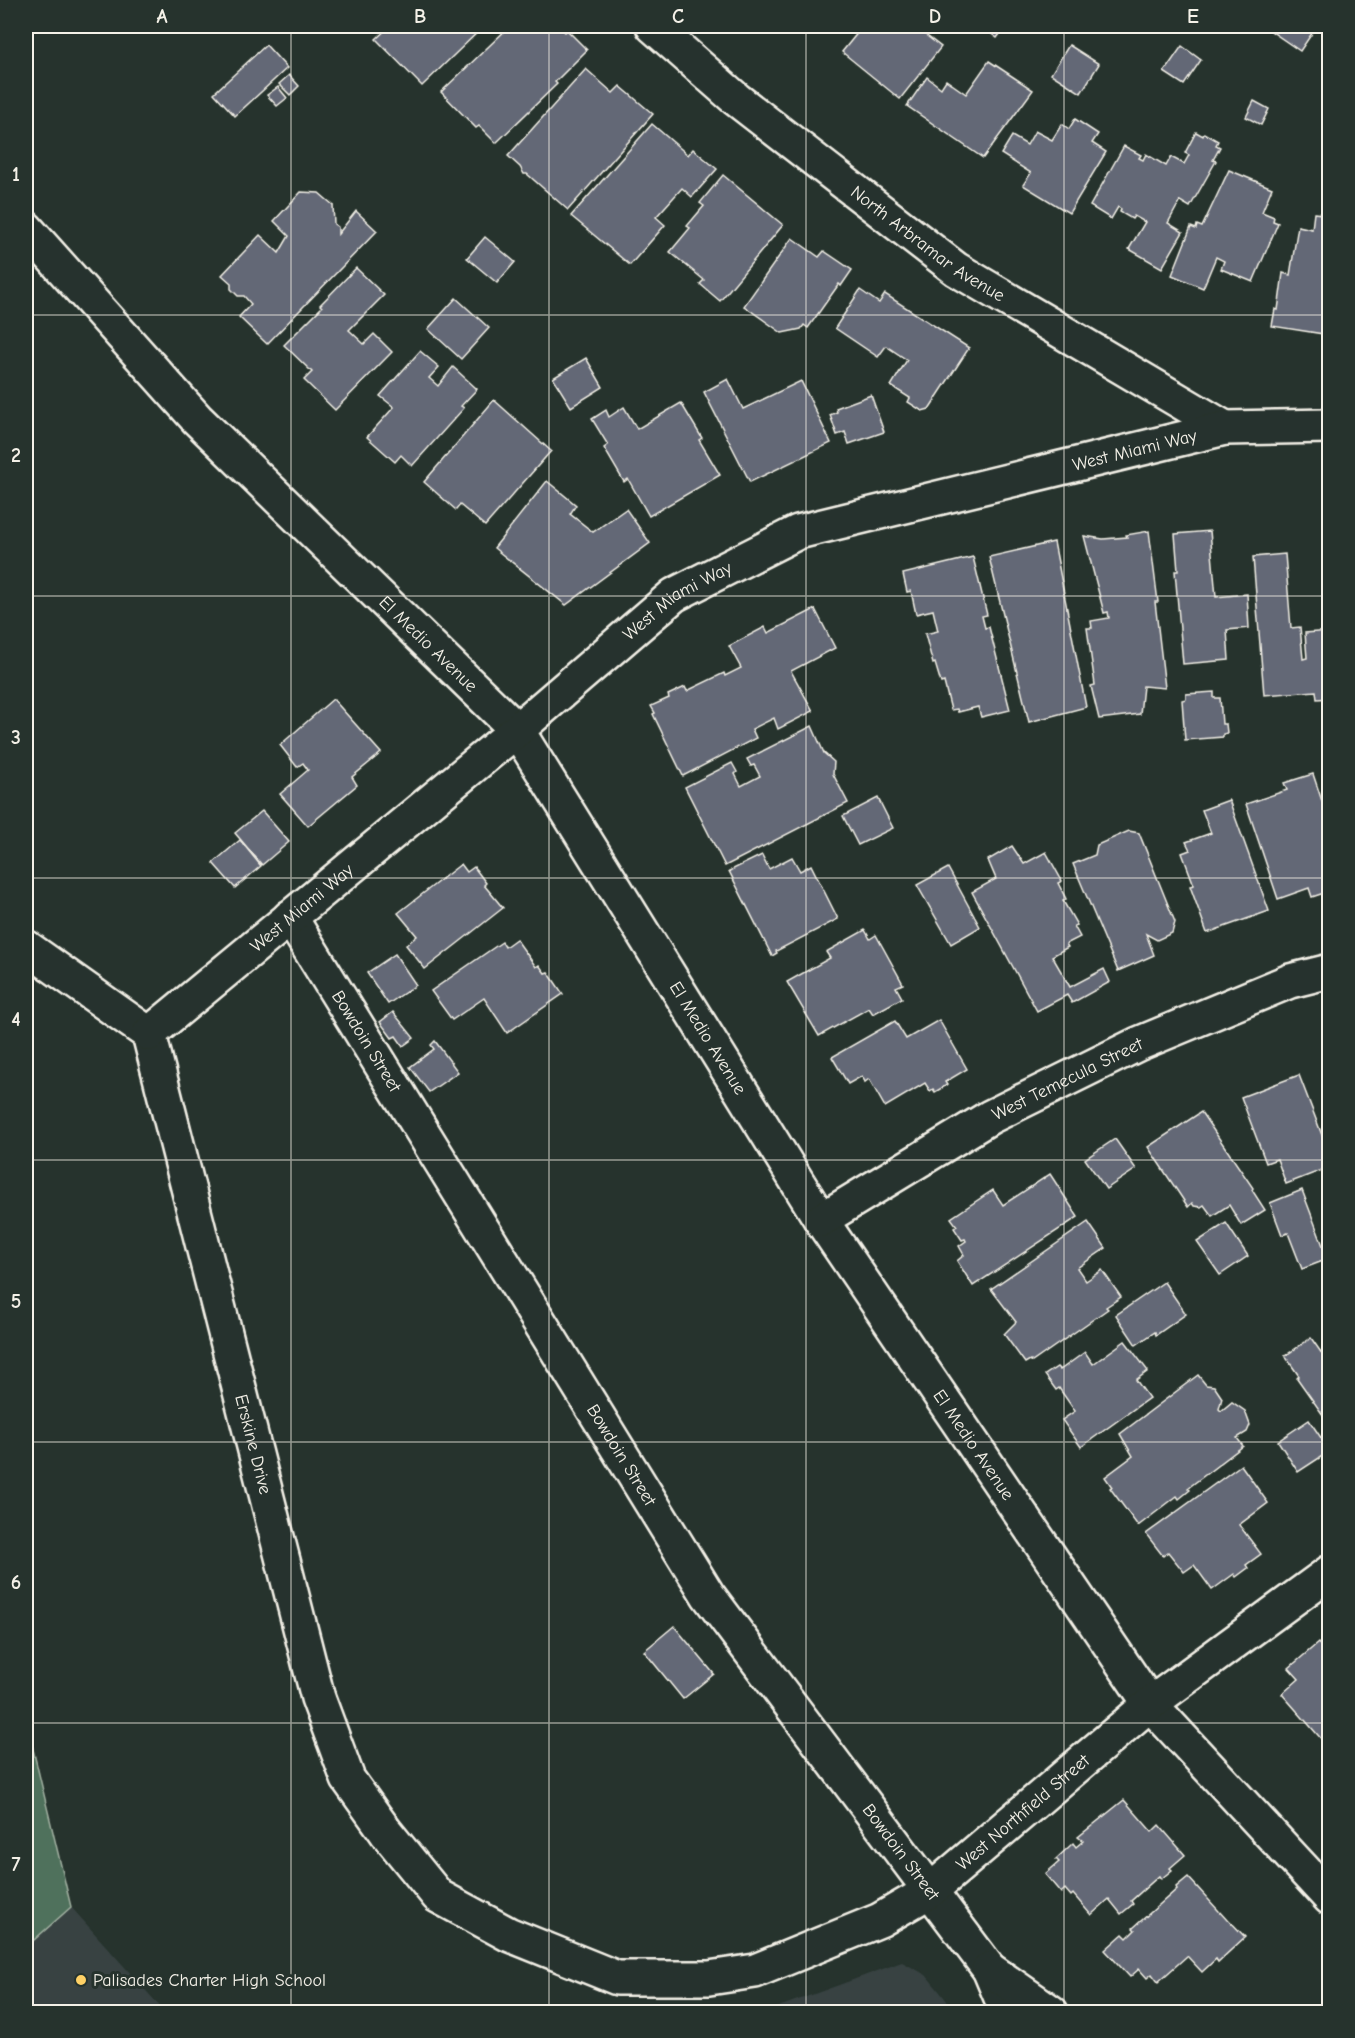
<svg xmlns="http://www.w3.org/2000/svg" width="1355" height="2038" font-family="'Comic Neue',sans-serif">
	<style>
		.built { fill: #384343 }
		.green { fill: #50715c; stroke: #a2b1a2; stroke-width: 1.5 }
		.building { fill: #636876; stroke: #f4f1e8; stroke-width: 1.5 }
		.lines { fill: none; stroke-linecap: round; stroke-linejoin: round }
		.minor-casing { stroke: #f4f1e8; stroke-width: 38 }
		.minor { stroke: #26332d; stroke-width: 33 }
		.grid { fill: none; stroke: #f4f1e8; stroke-width: 1.5; stroke-opacity: 0.55 }
		.poi-dot { fill: #ffd166; stroke: #26332d; stroke-width: 2 }
		.labels { text-anchor: middle; dominant-baseline: central; stroke-width: 6; stroke-linejoin: round; paint-order: stroke }
		.street-label { font-size: 18px; fill: #f4f1e8; stroke: #26332d }
		.poi-label { font-size: 18px; fill: #f4f1e8; stroke: #26332d; text-anchor: start }
		.neatline { fill: none; stroke: #f4f1e8; stroke-width: 2 }
		.grid-label { font-size: 20px; text-anchor: middle; font-weight: bold; fill: #f4f1e8 }
	</style>
	<rect width="100%" height="100%" fill="#26332d"/>
	<filter id="ink" filterUnits="userSpaceOnUse"><feTurbulence type="fractalNoise" baseFrequency=".0167" numOctaves="2"/><feDisplacementMap in="SourceGraphic" scale="12" xChannelSelector="R" yChannelSelector="G"/><feConvolveMatrix kernelMatrix="1 2 1 2 8 2 1 2 1" color-interpolation-filters="sRGB"/></filter>
	<g filter="url(#ink)">
		<!-- built -->
		<g class="built">
			<path d="M71,1907L165,2012H26V1947Z"/>
			<path d="M902,1962L926,1975L956,2012H765Z"/>
		</g>
		<!-- green -->
		<path class="green" d="M26,1720L71,1907L26,1947Z"/>
		<!-- building -->
		<g class="building">
			<path d="M390,26H484L422,86L376,39Z"/>
			<path d="M510,26H559L565,32L567,30L587,50L555,82L557,84L496,143L479,126L476,128L441,92Z"/>
			<path d="M863,26H929L923,33L941,47L900,99L842,52Z"/>
			<path d="M981,26H1006L997,38Z"/>
			<path d="M1275,26H1317L1300,51L1271,31Z"/>
			<path d="M266,45L287,68L235,116L214,93Z"/>
			<path d="M1069,45L1099,64L1081,93L1051,74Z"/>
			<path d="M1182,46L1201,60L1184,85L1164,72Z"/>
			<path d="M989,61L1033,90L983,158L907,106L927,77L941,88L946,80L966,94Z"/>
			<path d="M586,69L613,93L620,86L653,114L568,210L527,174H524L520,167L508,156Z"/>
			<path d="M289,75L299,86L290,95L279,84Z"/>
			<path d="M278,87L287,98L277,106L267,95Z"/>
			<path d="M1254,101L1269,109L1261,125L1246,117Z"/>
			<path d="M1075,119L1098,134L1092,143L1106,152L1069,213L1023,185L1031,173L1001,154L1012,136L1027,145L1035,131L1052,140L1062,124L1069,129Z"/>
			<path d="M652,124L688,155L693,149L717,169L692,197L682,188L656,217L665,225L630,265L571,216Z"/>
			<path d="M1196,132L1203,136L1204,133L1218,141L1216,145L1220,147L1213,160L1216,161L1190,207L1180,201L1168,223L1183,232L1162,268L1129,249L1145,222L1134,216L1132,219L1120,212L1121,209L1118,207L1111,219L1090,206L1124,146L1141,155L1139,158L1143,160L1146,154L1166,166L1171,157L1184,164L1189,155L1185,153Z"/>
			<path d="M1229,170L1272,188L1262,212L1274,217L1273,221L1278,223L1253,282L1221,269L1224,261L1216,257L1203,288L1172,275L1191,227L1196,229L1197,225L1202,227Z"/>
			<path d="M723,175L783,225L720,301L700,284L704,280L670,252L690,228L687,226L704,206L700,203Z"/>
			<path d="M301,192L319,193L333,205L334,224L338,227V234L356,211L377,231L267,344L239,317L251,304L244,296H238L231,289V283L222,275L260,235L279,253L289,236L274,221Z"/>
			<path d="M1314,213L1330,215V335L1272,326L1275,309L1278,310L1283,273L1290,275L1298,226L1312,229Z"/>
			<path d="M485,237L515,262L497,283L467,258Z"/>
			<path d="M792,238L819,257L824,251L852,270L841,286L839,284L808,328L804,325L801,329L782,333L744,306Z"/>
			<path d="M356,268L384,295L349,330L364,344L374,334L392,352L335,410L304,380L312,372L284,345L322,307L320,305Z"/>
			<path d="M860,290L879,303L885,294L969,348L929,409L922,411L908,402L910,398L891,386L907,360L886,346L878,357L835,328Z"/>
			<path d="M456,298L489,328L461,359L428,329Z"/>
			<path d="M420,351L439,367L429,378L438,386L453,367L477,389L461,406L464,408L412,466L401,455L395,462L367,437L394,407L380,396Z"/>
			<path d="M586,358L603,387L571,407L553,378Z"/>
			<path d="M728,379L743,409L801,381L831,443L750,482L704,392Z"/>
			<path d="M871,395L884,432L849,444L845,432L837,435L830,415L837,412L836,408Z"/>
			<path d="M494,400L551,451L485,526L460,505L456,510L424,482Z"/>
			<path d="M681,403L702,438L699,440L720,475L649,516L628,479L624,482L604,448L608,445L592,419L606,410L609,417L624,407L637,429Z"/>
			<path d="M547,481L576,505L570,514L593,532L626,509L650,543L566,605L494,548Z"/>
			<path d="M1149,531L1158,602H1155L1165,688L1143,686L1140,714L1099,719L1091,686L1095,685L1087,628H1092L1091,621L1109,618L1108,612L1104,613L1084,536L1103,539L1127,537L1126,535Z"/>
			<path d="M1210,531L1216,597L1247,594L1249,628L1227,630L1229,660L1183,664L1175,571H1178L1175,534Z"/>
			<path d="M1054,542L1086,707L1029,722L989,557Z"/>
			<path d="M1285,554L1291,628L1300,627L1303,659L1307,658L1305,633L1330,631V698L1317,699L1316,691L1264,695L1253,557Z"/>
			<path d="M973,557L987,615L982,616L985,628L989,627L1010,710L981,717L978,707L958,712L957,709L951,710L944,682L941,683L935,663L933,664L925,634L938,631L933,610L916,614L911,591L907,592L903,574Z"/>
			<path d="M815,609L835,648L791,671L813,711L778,729L774,718L752,729L756,738L683,776L653,714L655,713L651,706L669,698L668,695L685,687L687,691L724,673L725,676L741,668L729,646L765,627L768,633Z"/>
			<path d="M1214,692V698H1220L1222,724H1226L1227,733L1223,734V737L1185,740L1182,700L1186,699V694Z"/>
			<path d="M333,699L381,753L352,777L357,785L308,826L280,794L308,770L303,763L297,767L280,745Z"/>
			<path d="M812,726L824,753L834,762L833,774L848,803L725,866L685,787L732,763L737,772L735,774L741,786L760,776L754,765L751,766L747,759Z"/>
			<path d="M1313,774L1330,825V891L1312,897L1309,888L1278,899L1246,804L1287,790L1284,783Z"/>
			<path d="M878,798L893,828L858,845L843,816Z"/>
			<path d="M1229,800L1269,911L1207,933L1190,886L1194,885L1182,853L1190,850L1186,842L1211,833L1202,810Z"/>
			<path d="M262,811L289,842L262,865L235,833Z"/>
			<path d="M1129,831L1139,833L1175,922L1172,933L1157,940L1146,934L1154,955L1118,971L1073,864L1095,855L1097,845Z"/>
			<path d="M240,840L261,866L235,888L213,863Z"/>
			<path d="M1012,846L1024,864L1046,852L1062,881L1058,883L1066,899L1063,901L1077,925L1074,926L1080,937L1066,944L1068,947L1052,956L1070,987L1104,969L1110,982L1072,1003L1067,995L1037,1011L972,892L996,879L988,860Z"/>
			<path d="M762,855L769,869L792,857L800,871L811,865L838,919L776,951L777,953L772,956L729,871Z"/>
			<path d="M461,864L467,872L474,867L486,883L484,885L503,908L425,969L406,945L417,936L398,913Z"/>
			<path d="M948,868L980,927L951,944L917,885Z"/>
			<path d="M865,930L870,939L876,935L903,984L896,987L902,998L873,1014L869,1008L819,1036L787,982L830,958L826,952Z"/>
			<path d="M516,939L536,967L539,965L545,973L548,972L563,994L507,1033L484,998L452,1020L431,991L502,942L505,947Z"/>
			<path d="M395,954L416,985L388,1004L367,973Z"/>
			<path d="M393,1012L414,1038L403,1046L396,1036L392,1038L380,1022Z"/>
			<path d="M939,1020L967,1069L945,1082L947,1085L935,1092L933,1089L930,1091L925,1083L885,1107L869,1079L865,1082L862,1076L848,1084L832,1057L895,1021L906,1039Z"/>
			<path d="M435,1041L458,1072L429,1092L410,1067L434,1049L431,1045Z"/>
			<path d="M1299,1075L1330,1156V1167L1286,1184L1277,1159L1266,1163L1241,1097Z"/>
			<path d="M1201,1112L1253,1188L1252,1190L1265,1210L1241,1225L1229,1205L1212,1216L1204,1205L1201,1207L1194,1206L1192,1203L1188,1207L1148,1147Z"/>
			<path d="M1115,1139L1136,1169L1106,1189L1085,1159Z"/>
			<path d="M1050,1174L1078,1217L973,1286L957,1261L964,1255L959,1246L966,1241L965,1239L962,1240L954,1228L957,1226L951,1218L993,1190L1003,1205Z"/>
			<path d="M1302,1190L1328,1259L1302,1269L1288,1233L1282,1235L1270,1203Z"/>
			<path d="M1088,1222L1106,1248L1077,1268L1086,1281L1102,1270L1121,1297L1106,1307L1108,1309L1032,1362L1030,1360L1025,1363L1004,1334L1016,1322L991,1289Z"/>
			<path d="M1226,1223L1248,1256L1220,1275L1197,1242Z"/>
			<path d="M1164,1282L1186,1314L1156,1335L1155,1332L1136,1345L1116,1315Z"/>
			<path d="M1311,1338L1330,1365V1425L1297,1378L1299,1376L1285,1356Z"/>
			<path d="M1125,1341L1148,1371L1136,1380L1149,1398L1081,1447L1062,1420L1075,1411L1059,1388L1056,1390L1045,1375L1057,1367L1060,1370L1085,1352L1093,1364Z"/>
			<path d="M1198,1375L1206,1385L1214,1386L1222,1398L1219,1409L1221,1411L1232,1402L1245,1411L1250,1425L1247,1432L1237,1438L1243,1446L1188,1488L1190,1490L1179,1499L1177,1496L1138,1526L1110,1488L1112,1487L1105,1477L1133,1456L1120,1434Z"/>
			<path d="M1309,1420L1330,1451L1298,1472L1278,1441Z"/>
			<path d="M1241,1465L1268,1503L1239,1525L1261,1554L1246,1565L1248,1568L1236,1577L1234,1574L1212,1590L1194,1565L1184,1572L1168,1552L1163,1556L1146,1534Z"/>
			<path d="M674,1626L714,1674L683,1699L644,1651Z"/>
			<path d="M1318,1643L1328,1654L1330,1652V1737L1324,1742L1282,1694L1299,1679L1289,1668Z"/>
			<path d="M1124,1800L1152,1832L1159,1825L1185,1855L1170,1868L1172,1870L1161,1879L1159,1876L1131,1901L1133,1904L1121,1914L1109,1899L1091,1915L1073,1894L1071,1896L1065,1889L1061,1893L1045,1874L1059,1862L1056,1859L1073,1843L1076,1847L1083,1841L1078,1837Z"/>
			<path d="M1188,1877L1227,1920L1228,1919L1245,1937L1218,1962L1216,1959L1202,1972L1187,1956L1158,1982L1152,1974L1147,1978L1139,1969L1130,1977L1105,1950L1123,1934L1127,1938L1135,1930L1133,1928L1177,1889L1176,1887Z"/>
		</g>
		<g class="lines">
			<!-- minor casing -->
			<g class="minor-casing">
				<g id="minor">
					<path id="s1" d="M653,26L736,99L956,269L1225,428"/>
					<path id="s2" d="M26,228L197,419L517,730L821,1220L1150,1704L1330,1898"/>
					<path id="s3" d="M290,917L708,1595L989,1969L1007,2012"/>
					<path id="s4" d="M26,947L149,1034L318,1698L348,1779L386,1832L438,1896L508,1934L617,1978H709L755,1971L880,1920L930,1891L1150,1704L1330,1572"/>
					<path id="s5" d="M149,1034L517,730L674,595L798,532L1225,428L1330,426"/>
					<path id="s6" d="M821,1220L990,1117L1138,1044L1290,981L1330,971"/>
					<path d="M989,1969L1051,2012"/>
				</g>
			</g>
			<!-- minor -->
			<use href="#minor" class="minor"/>
		</g>
	</g>
	<!-- grid -->
	<path class="grid" d="M291,26V2012M549,26V2012M806,26V2012M1064,26V2012M26,315H1330M26,596H1330M26,878H1330M26,1160H1330M26,1442H1330M26,1723H1330"/>
	<!-- markers -->
	<circle class="poi-dot" cx="81" cy="1980" r="6"/>
	<g class="labels">
		<!-- street labels -->
		<g class="street-label">
			<text stroke="none"><textPath href="#s1" startOffset="351">North Arbramar Avenue</textPath></text>
			<text stroke="none"><textPath href="#s5" startOffset="1170">West Miami Way</textPath></text>
			<text stroke="none"><textPath href="#s5" startOffset="684">West Miami Way</textPath></text>
			<text stroke="none"><textPath href="#s2" startOffset="579">El Medio Avenue</textPath></text>
			<text stroke="none"><textPath href="#s5" startOffset="198">West Miami Way</textPath></text>
			<text stroke="none"><textPath href="#s2" startOffset="1065">El Medio Avenue</textPath></text>
			<text stroke="none"><textPath href="#s3" startOffset="146">Bowdoin Street</textPath></text>
			<text stroke="none"><textPath href="#s6" startOffset="284">West Temecula Street</textPath></text>
			<text stroke="none"><textPath href="#s2" startOffset="1551">El Medio Avenue</textPath></text>
			<text stroke="none"><textPath href="#s4" startOffset="574">Erskine Drive</textPath></text>
			<text stroke="none"><textPath href="#s3" startOffset="632">Bowdoin Street</textPath></text>
			<text stroke="none"><textPath href="#s4" startOffset="1720">West Northfield Street</textPath></text>
			<text stroke="none"><textPath href="#s3" startOffset="1118">Bowdoin Street</textPath></text>
		</g>
		<!-- poi labels -->
		<g class="poi-label">
			<text x="93" y="1980">Palisades Charter High School</text>
		</g>
	</g>
	<!-- margin -->
	<rect width="1355" height="2038" fill="none" stroke="#26332d" stroke-width="66"/>
	<rect x="33" y="33" width="1289" height="1972" class="neatline"/>
	<g class="grid-label">
		<text x="162" y="23">A</text>
		<text x="420" y="23">B</text>
		<text x="678" y="23">C</text>
		<text x="935" y="23">D</text>
		<text x="1193" y="23">E</text>
		<text x="16" y="181">1</text>
		<text x="16" y="462">2</text>
		<text x="16" y="744">3</text>
		<text x="16" y="1026">4</text>
		<text x="16" y="1308">5</text>
		<text x="16" y="1589">6</text>
		<text x="16" y="1871">7</text>
	</g>
</svg>
